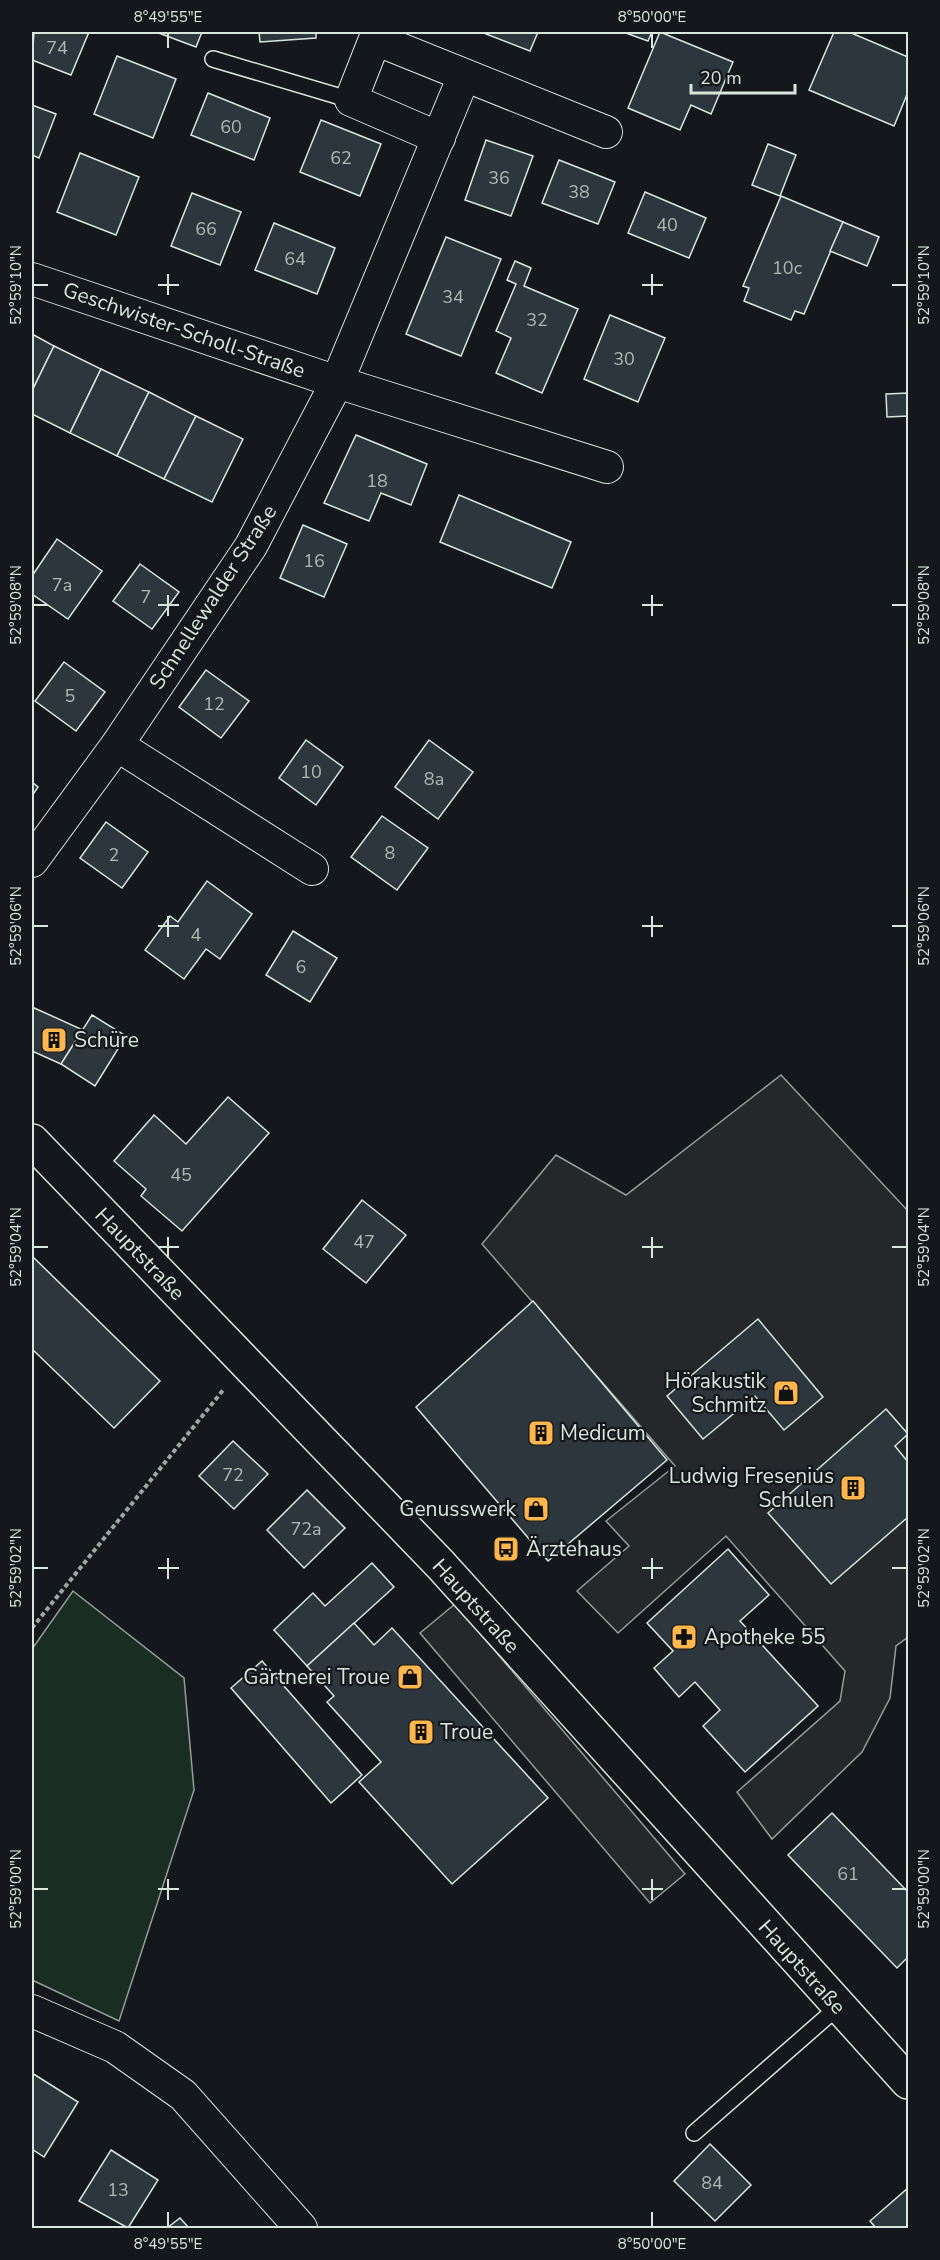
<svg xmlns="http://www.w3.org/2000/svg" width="940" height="2260" font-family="'Nunito Sans',sans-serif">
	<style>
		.green { fill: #1a2d24; stroke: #939e99; stroke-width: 1.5 }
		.parking { fill: #24282b; stroke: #939e99; stroke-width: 1.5 }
		.building { fill: #2c363c; stroke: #d8e6dc; stroke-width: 1.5 }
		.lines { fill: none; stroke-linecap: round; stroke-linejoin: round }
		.lane-casing { stroke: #d8e6dc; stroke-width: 18 }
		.street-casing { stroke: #d8e6dc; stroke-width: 34 }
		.secondary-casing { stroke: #d8e6dc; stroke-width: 36 }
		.path { stroke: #9da8a2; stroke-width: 4; stroke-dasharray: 4.5 3; stroke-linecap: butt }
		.lane { stroke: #14181c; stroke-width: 15 }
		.street { stroke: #14181c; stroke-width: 32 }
		.secondary { stroke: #14181c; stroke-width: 33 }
		.ticks { fill: none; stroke: #d8e6dc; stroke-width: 2 }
		.labels { text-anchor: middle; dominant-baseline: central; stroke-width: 4.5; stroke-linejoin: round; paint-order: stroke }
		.number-label { font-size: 18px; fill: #adbab4 }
		.street-label { font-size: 21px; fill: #d8e6dc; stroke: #14181c }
		.poi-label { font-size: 21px; fill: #d8e6dc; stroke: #14181c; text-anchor: start }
		.neatline { fill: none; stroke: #d8e6dc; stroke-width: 2 }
		.ticks-label { font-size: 15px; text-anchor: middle; fill: #d8e6dc }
	</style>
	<rect width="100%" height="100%" fill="#14181c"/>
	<!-- green -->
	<path class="green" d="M73,1591L184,1678L194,1790L119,2021L32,1980V1649Z"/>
	<!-- parking -->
	<g class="parking">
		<path d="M781,1075L908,1211V1637L896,1646L890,1698L862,1752L772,1839L737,1792L840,1701L845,1671L726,1536L618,1633L577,1591L629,1546L606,1521L675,1466L482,1244L556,1155L626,1195Z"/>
		<path d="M455,1604L685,1874L650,1903L420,1633Z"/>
	</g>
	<!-- building -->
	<g class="building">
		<path d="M34,32H89L71,75L32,60Z"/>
		<path d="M156,32H202L196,47Z"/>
		<path d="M259,32H316V38L260,42Z"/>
		<path d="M481,32H538L530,51Z"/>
		<path d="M623,32H652L648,41Z"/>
		<path d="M660,32L733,62L711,114L691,105L680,130L628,108Z"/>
		<path d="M834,32H849L908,57V92L894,126L809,90Z"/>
		<path d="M117,56L176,79L153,138L94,114Z"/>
		<path d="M208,93L270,118L254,160L191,135Z"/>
		<path d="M32,105L56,114L39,158L32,155Z"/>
		<path d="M321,120L381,144L360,196L300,172Z"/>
		<path d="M486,140L533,156L511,216L465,200Z"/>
		<path d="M768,144L796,155L780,196L752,185Z"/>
		<path d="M80,153L139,177L116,235L57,212Z"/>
		<path d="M559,160L615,182L598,224L542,203Z"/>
		<path d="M645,192L706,218L689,258L628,233Z"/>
		<path d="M192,193L241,212L220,265L171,246Z"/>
		<path d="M781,196L843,222L804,314L795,311L791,320L744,301L749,288L743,286Z"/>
		<path d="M843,222L879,237L867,266L830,251Z"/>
		<path d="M274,223L335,248L317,294L255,270Z"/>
		<path d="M446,237L501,259L461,356L406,334Z"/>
		<path d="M515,261L531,268L524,286L578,309L542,393L496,373L511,338L496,331L516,284L507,280Z"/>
		<path d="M610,315L665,338L638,402L584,379Z"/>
		<path d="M32,334L54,346L32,391Z"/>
		<path d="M54,346L101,369L70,433L32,414V391Z"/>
		<path d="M101,369L149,392L117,456L70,433Z"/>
		<path d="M149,392L196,416L164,479L117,456Z"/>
		<path d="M908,393V416L887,417L886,394Z"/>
		<path d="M196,416L243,439L212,502L164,479Z"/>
		<path d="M356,435L427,464L411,505L381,493L369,521L324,503Z"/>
		<path d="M459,495L571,542L552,588L440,542Z"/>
		<path d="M303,525L347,544L324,597L280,578Z"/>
		<path d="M57,539L102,571L68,619L32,594V576Z"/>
		<path d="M140,564L179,592L152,629L113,601Z"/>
		<path d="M64,662L105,692L76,731L35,701Z"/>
		<path d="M206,670L249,701L221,738L179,707Z"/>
		<path d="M306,740L343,767L316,805L279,778Z"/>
		<path d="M429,740L473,772L438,819L395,787Z"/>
		<path d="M32,782L38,787L32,796Z"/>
		<path d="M382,816L428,848L397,890L351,857Z"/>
		<path d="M106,822L148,852L122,888L80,858Z"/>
		<path d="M207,881L252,914L220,959L206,949L184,979L145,950L170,916L178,922Z"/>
		<path d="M293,931L337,958L310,1002L266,975Z"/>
		<path d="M32,1007L83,1030L61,1064L32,1051Z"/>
		<path d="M92,1015L126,1036L95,1086L61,1064Z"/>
		<path d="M228,1097L269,1133L182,1231L141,1196L146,1189L114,1161L154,1115L186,1144Z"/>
		<path d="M362,1200L406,1235L366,1283L323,1249Z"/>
		<path d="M32,1256L160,1381L114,1428L32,1349Z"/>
		<path d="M533,1301L667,1460L548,1561L416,1407Z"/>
		<path d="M758,1319L823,1397L784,1430L755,1396L703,1439L667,1396Z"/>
		<path d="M886,1409L908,1434L895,1446L908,1462V1517L831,1584L768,1513Z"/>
		<path d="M233,1441L268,1474L234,1509L199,1476Z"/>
		<path d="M307,1490L345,1528L304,1568L267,1530Z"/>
		<path d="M728,1549L769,1595L740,1621L818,1706L745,1772L703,1726L720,1710L695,1682L679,1697L654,1668L673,1651L647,1623Z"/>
		<path d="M372,1563L394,1587L307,1666L274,1630L313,1593L325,1606Z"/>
		<path d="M354,1623L374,1645L392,1628L548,1798L452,1884L359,1782L381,1762L327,1702L334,1696L307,1666Z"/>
		<path d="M262,1661L362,1775L331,1803L231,1688Z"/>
		<path d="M832,1813L908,1892V1957L897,1968L788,1855Z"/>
		<path d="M32,2073L78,2102L44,2157L32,2149Z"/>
		<path d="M710,2144L751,2185L715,2221L674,2181Z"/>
		<path d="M111,2150L158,2180L128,2228L79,2201Z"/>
		<path d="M908,2188V2228H876L870,2221Z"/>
		<path d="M180,2218L189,2228H167Z"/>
	</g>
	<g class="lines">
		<!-- lane casing -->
		<g class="lane-casing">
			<g id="lane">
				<path d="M213,59L351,100"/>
				<path d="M694,2133L838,2007"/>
			</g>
		</g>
		<!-- street casing -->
		<g class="street-casing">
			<g id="street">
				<path d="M439,138L351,100L375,39L606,132"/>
				<path d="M32,279L337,382L607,467"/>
				<path d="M117,745L312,869"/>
				<path d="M32,861L117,745L251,546L337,382L464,76"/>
				<path d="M32,2011L115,2047L183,2095L301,2228"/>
			</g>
		</g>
		<!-- secondary casing -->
		<g class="secondary-casing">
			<path id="secondary" d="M32,1141L440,1564L908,2082"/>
		</g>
		<!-- path -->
		<path class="path" d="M32,1628L224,1389"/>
		<!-- lane -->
		<use href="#lane" class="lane"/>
		<!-- street -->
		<use href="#street" class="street"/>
		<!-- secondary -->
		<use href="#secondary" class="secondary"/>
	</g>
	<!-- ticks -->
	<path class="ticks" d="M168,33V48M652,33V48M168,274V295M652,274V295M33,285H48M158,285H179M642,285H663M892,285H907M168,595V616M652,595V616M33,605H48M158,605H179M642,605H663M892,605H907M168,916V937M652,916V937M33,926H48M158,926H179M642,926H663M892,926H907M168,1237V1258M652,1237V1258M33,1247H48M158,1247H179M642,1247H663M892,1247H907M168,1558V1579M652,1558V1579M33,1568H48M158,1568H179M642,1568H663M892,1568H907M168,1879V1900M652,1879V1900M33,1889H48M158,1889H179M642,1889H663M892,1889H907M168,2212V2227M652,2212V2227"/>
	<!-- icons -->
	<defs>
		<g id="building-square" transform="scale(1.35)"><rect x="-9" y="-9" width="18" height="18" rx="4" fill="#ffb74d" stroke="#14181c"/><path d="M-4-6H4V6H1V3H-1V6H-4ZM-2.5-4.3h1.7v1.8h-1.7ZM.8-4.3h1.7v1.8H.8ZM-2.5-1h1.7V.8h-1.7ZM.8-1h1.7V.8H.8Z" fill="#111"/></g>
		<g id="shop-square" transform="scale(1.35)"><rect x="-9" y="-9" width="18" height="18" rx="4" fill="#ffb74d" stroke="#14181c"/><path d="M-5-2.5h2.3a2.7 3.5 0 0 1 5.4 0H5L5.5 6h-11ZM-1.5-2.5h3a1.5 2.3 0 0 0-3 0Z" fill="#111"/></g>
		<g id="bus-square" transform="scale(1.35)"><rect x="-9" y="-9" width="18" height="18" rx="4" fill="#ffb74d" stroke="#14181c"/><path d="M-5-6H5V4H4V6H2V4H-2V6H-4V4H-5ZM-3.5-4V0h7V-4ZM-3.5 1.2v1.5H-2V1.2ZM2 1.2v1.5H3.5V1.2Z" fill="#111"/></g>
		<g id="pharmacy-square" transform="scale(1.35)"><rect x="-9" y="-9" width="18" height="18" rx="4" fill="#ffb74d" stroke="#14181c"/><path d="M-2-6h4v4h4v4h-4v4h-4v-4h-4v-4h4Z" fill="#111"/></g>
	</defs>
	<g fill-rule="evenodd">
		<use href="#building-square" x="54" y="1040"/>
		<use href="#shop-square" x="786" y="1393"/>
		<use href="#building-square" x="541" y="1433"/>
		<use href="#building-square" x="853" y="1488"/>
		<use href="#shop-square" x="536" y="1509"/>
		<use href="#bus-square" x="506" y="1549"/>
		<use href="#pharmacy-square" x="684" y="1637"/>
		<use href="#shop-square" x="410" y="1677"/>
		<use href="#building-square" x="421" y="1732"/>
	</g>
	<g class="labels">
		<!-- number labels -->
		<g class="number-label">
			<text x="57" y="48">74</text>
			<text x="231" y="127">60</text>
			<text x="341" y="158">62</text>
			<text x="499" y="178">36</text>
			<text x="579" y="192">38</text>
			<text x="667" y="225">40</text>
			<text x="206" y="229">66</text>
			<text x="295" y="259">64</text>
			<text x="787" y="268">10c</text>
			<text x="453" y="297">34</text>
			<text x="537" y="320">32</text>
			<text x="624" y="359">30</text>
			<text x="377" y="481">18</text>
			<text x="314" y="561">16</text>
			<text x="62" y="585">7a</text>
			<text x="146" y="597">7</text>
			<text x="70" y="696">5</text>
			<text x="214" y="704">12</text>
			<text x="311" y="772">10</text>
			<text x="434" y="779">8a</text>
			<text x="390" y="853">8</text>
			<text x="114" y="855">2</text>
			<text x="196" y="935">4</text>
			<text x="301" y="967">6</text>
			<text x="181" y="1175">45</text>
			<text x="364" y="1242">47</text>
			<text x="233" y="1475">72</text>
			<text x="306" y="1529">72a</text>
			<text x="848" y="1874">61</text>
			<text x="712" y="2183">84</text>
			<text x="118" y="2190">13</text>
		</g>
		<!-- street labels -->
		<g class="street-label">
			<text transform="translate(184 330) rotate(19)">Geschwister-Scholl-Straße</text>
			<text transform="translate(213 597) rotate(-57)">Schnellewalder Straße</text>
			<text transform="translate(140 1254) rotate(46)">Hauptstraße</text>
			<text transform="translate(476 1606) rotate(48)">Hauptstraße</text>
			<text transform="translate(802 1967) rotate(48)">Hauptstraße</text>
		</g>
		<!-- poi labels -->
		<g class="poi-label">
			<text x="74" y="1040">Schüre</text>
			<text x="766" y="1381" text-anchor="end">Hörakustik<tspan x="766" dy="24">Schmitz</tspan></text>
			<text x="560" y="1433">Medicum</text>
			<text x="834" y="1476" text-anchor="end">Ludwig Fresenius<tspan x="834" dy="24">Schulen</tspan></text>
			<text x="516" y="1509" text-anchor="end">Genusswerk</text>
			<text x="526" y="1549">Ärztehaus</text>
			<text x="704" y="1637">Apotheke 55</text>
			<text x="390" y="1677" text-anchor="end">Gärtnerei Troue</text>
			<text x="440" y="1732">Troue</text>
		</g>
	</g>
	<!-- border -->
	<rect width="940" height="2260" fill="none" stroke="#14181c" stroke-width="66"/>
	<!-- scale -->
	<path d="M691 84v9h104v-9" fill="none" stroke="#d8e6dc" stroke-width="3"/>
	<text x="700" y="84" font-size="18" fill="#d8e6dc" stroke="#14181c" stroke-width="4.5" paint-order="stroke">20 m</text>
	<rect x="33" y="33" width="874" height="2194" class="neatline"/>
	<g class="ticks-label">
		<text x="168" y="22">8°49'55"E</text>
		<text x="652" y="22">8°50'00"E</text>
		<text transform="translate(16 285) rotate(-90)" y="5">52°59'10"N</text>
		<text transform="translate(924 285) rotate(-90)" y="5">52°59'10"N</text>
		<text transform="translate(16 605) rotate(-90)" y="5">52°59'08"N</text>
		<text transform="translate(924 605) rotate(-90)" y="5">52°59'08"N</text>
		<text transform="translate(16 926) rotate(-90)" y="5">52°59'06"N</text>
		<text transform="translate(924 926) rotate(-90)" y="5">52°59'06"N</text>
		<text transform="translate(16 1247) rotate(-90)" y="5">52°59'04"N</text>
		<text transform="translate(924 1247) rotate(-90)" y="5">52°59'04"N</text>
		<text transform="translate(16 1568) rotate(-90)" y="5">52°59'02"N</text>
		<text transform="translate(924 1568) rotate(-90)" y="5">52°59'02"N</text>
		<text transform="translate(16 1889) rotate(-90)" y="5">52°59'00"N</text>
		<text transform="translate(924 1889) rotate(-90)" y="5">52°59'00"N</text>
		<text x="168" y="2249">8°49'55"E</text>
		<text x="652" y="2249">8°50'00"E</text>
	</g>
</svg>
